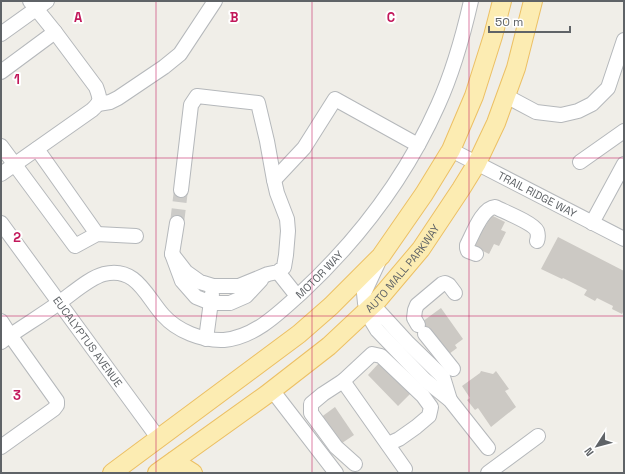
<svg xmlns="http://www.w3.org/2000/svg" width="625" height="474" font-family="'Space Grotesk',sans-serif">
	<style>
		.building { fill: #ccc9c4 }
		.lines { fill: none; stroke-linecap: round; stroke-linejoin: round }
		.minor-tunnel { stroke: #cccbc8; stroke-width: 14; stroke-dasharray: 14 7; stroke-linecap: butt }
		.minor-casing { stroke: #b5b8bb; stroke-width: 16 }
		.major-casing { stroke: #ecc065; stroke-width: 20 }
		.minor { stroke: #fff; stroke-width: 14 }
		.major { stroke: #fcecb2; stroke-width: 18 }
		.grid { fill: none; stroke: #c2185b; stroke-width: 1; stroke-opacity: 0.55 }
		.labels { text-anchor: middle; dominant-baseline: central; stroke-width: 4; stroke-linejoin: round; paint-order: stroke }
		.street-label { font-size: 11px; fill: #5f6367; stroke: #fff }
		.grid-label { font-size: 13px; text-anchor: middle; font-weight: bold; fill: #c2185b; stroke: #fff; stroke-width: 4; stroke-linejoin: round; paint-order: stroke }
	</style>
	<rect width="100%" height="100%" fill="#f0eee8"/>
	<!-- building -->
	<g class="building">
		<path d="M491,215L505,222L501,230L506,232L499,246L494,244L489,254L473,246L482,224L486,225Z"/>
		<path d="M558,237L624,271V312H623L622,314L612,309L613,306L597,298L595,301L584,295L587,290L563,278L562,279L541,269Z"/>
		<path d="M441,308L463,339L455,345L457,348L449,354L422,337L415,327Z"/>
		<path d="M379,363L386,371L388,369L411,393L398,406L368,375Z"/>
		<path d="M481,371L493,374L496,371L509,389L505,391L516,407L491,427L478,408L475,410L467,400L470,398L462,386L480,373Z"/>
		<path d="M335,407L354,435L339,445L320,418Z"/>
	</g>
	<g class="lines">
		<!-- minor-tunnel -->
		<path class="minor-tunnel" d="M177,223L181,190"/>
		<!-- minor casing -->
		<g class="minor-casing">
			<g id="minor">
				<path d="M1,34L47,1"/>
				<path d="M1,72L55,32"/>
				<path d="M506,96L536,112L561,115L578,111L592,104L608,88L624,40"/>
				<path d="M98,104L110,102L118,98L164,67L180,54L215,1"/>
				<path d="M1,146L75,246L97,234L136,236"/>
				<path d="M37,149L97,234"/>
				<path id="s1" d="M451,150L624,239"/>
				<path d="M580,162L624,131"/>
				<path d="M1,174L92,110C102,101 100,98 96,87L55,32L30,1"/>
				<path d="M274,180L304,148L335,99L418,145"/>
				<path id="s2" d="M1,223L159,439"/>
				<path d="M177,223L172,254L182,281L196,297L211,303H230L246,296L261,280"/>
				<path d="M592,223L624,164"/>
				<path d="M172,254L186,272L200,282L213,286H239L268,274L278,272L284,267L286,255L288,231L287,219L277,193L274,180L267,141L258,103L197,96L191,105L181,190"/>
				<path d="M476,254L468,251L467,248V245C473,234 482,208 495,207C505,212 533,223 537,231C538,234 538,238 537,241"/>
				<path d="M378,263L364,293L365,303L371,320L377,330L425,380L450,400L488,448"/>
				<path d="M278,272L297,296"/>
				<path d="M373,305L407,342L443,377L450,400"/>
				<path d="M1,321L10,335L57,401V405L54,409L1,447"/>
				<path d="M418,325L414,318L415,310L417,305L442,284L445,283L449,285L455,293"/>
				<path d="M425,334L453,369"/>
				<path d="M206,339L212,294"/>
				<path id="s3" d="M1,342C20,328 41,316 60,302C73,293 89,278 104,274C136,266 146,296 163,315C177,331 202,341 224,340C255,337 279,313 301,293C358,240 406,177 438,105C453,72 463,36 471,1"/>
				<path d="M343,381L405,469"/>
				<path d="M272,390L336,473"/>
				<path d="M355,464L336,447L311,413V404L323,394L343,381L372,354L381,356L423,396L431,407L429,416L416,427L399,439L388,444"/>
				<path d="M488,473L538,436"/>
			</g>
		</g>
		<!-- major casing -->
		<g class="major-casing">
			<g id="major">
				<path d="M174,461L193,473"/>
				<path d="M112,473L299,334L331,306L381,256L424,194L451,150L474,96L493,36L502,1"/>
				<path id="s4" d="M157,473L266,395L329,346L377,301L421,249L461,189L477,163L496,123L516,68L533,1"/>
			</g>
		</g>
		<!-- minor -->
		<use href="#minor" class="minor"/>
		<!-- major -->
		<use href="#major" class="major"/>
	</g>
	<!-- grid -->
	<path class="grid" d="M156,1V473M312,1V473M469,1V473M1,158H624M1,316H624"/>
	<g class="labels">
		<!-- street labels -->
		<g class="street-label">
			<text stroke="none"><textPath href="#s1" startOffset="97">TRAIL RIDGE WAY</textPath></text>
			<text stroke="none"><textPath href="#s4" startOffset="321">AUTO MALL PARKWAY</textPath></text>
			<text stroke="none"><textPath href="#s3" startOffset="387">MOTOR WAY</textPath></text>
			<text stroke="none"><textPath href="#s2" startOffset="147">EUCALYPTUS AVENUE</textPath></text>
		</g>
	</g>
	<g class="grid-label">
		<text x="78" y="22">A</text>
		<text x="234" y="22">B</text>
		<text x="391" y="22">C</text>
		<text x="17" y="84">1</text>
		<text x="17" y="242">2</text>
		<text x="17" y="400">3</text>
	</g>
	<!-- border -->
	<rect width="625" height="474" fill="none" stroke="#5f6367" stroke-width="4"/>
	<!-- north arrow -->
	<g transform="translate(597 446) rotate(234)" stroke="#ffffff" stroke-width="3" paint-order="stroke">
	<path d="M0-3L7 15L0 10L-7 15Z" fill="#5f6367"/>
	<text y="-6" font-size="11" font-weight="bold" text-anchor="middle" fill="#5f6367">N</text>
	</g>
	<!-- scale -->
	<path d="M489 26v6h81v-6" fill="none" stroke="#5f6367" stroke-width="2"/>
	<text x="495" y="26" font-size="12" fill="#5f6367" stroke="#ffffff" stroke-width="3" paint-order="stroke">50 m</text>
</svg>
